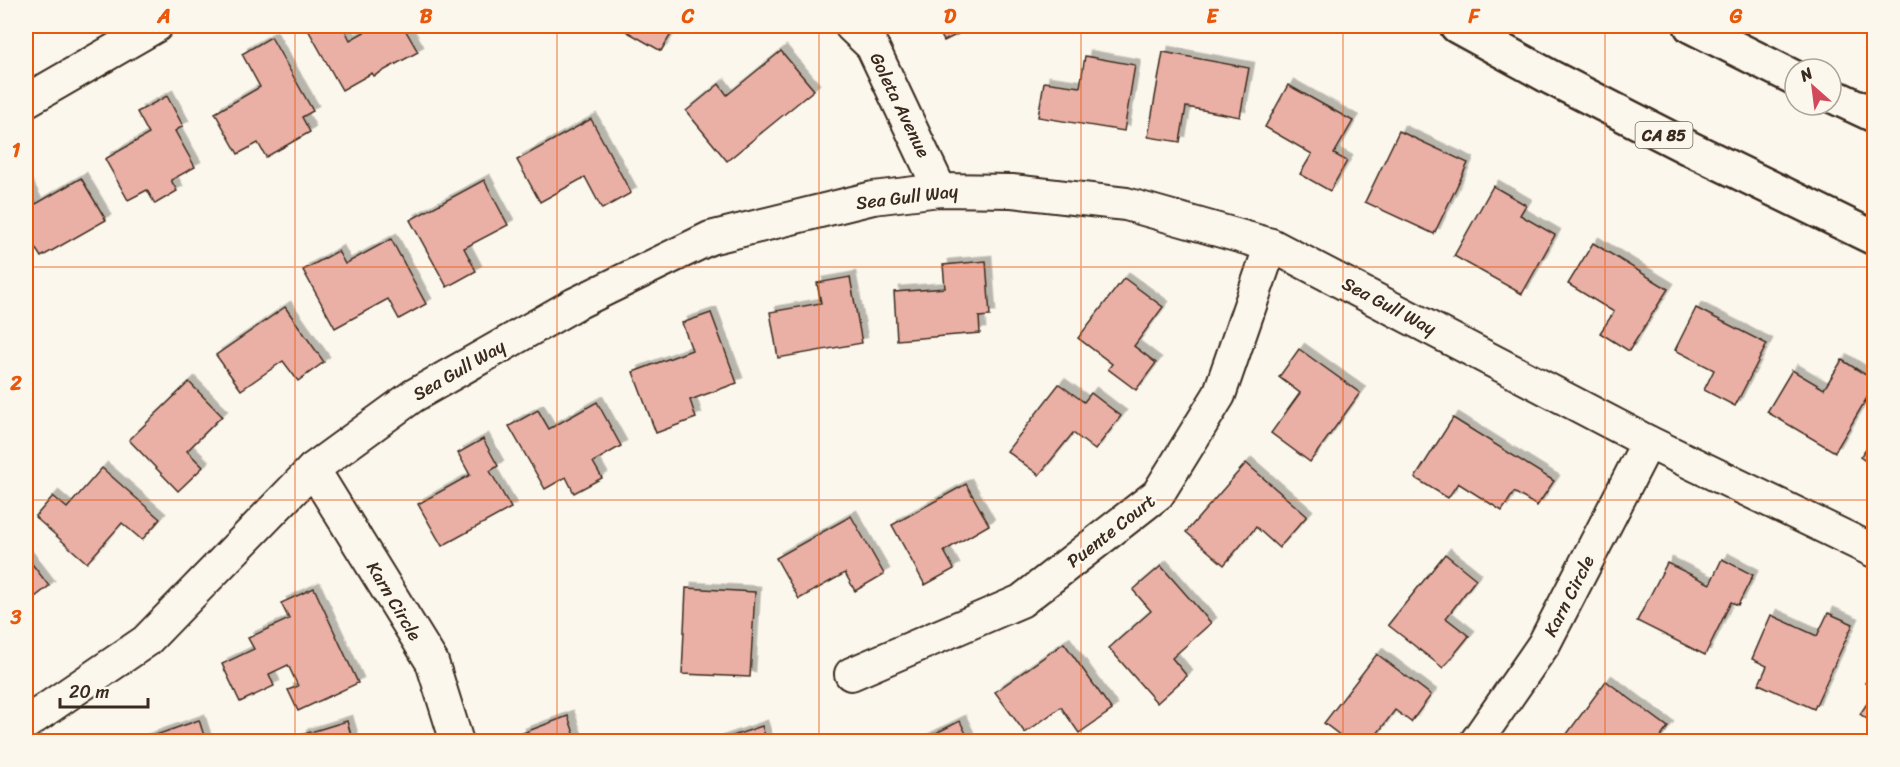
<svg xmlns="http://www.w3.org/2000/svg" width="1900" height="767" font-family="Sriracha,sans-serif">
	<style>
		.building { fill: #eab0a5; stroke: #3b2a1e; stroke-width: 1.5; filter: url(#shadow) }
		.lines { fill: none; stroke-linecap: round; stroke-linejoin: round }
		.minor-casing { stroke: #3b2a1e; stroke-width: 36 }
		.motorway-casing { stroke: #3b2a1e; stroke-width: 38 }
		.minor { stroke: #fbf7ec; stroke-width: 32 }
		.motorway { stroke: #fbf7ec; stroke-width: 33 }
		.grid { fill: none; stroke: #e8590c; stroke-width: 1.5; stroke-opacity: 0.55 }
		.labels { text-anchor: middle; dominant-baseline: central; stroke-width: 5; stroke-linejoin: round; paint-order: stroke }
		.shield { fill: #fbf7ec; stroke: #75685c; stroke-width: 1.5 }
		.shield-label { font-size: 16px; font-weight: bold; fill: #3b2a1e }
		.street-label { font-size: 18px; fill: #3b2a1e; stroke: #fbf7ec }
		.neatline { fill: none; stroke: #e8590c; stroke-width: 2 }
		.grid-label { font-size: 20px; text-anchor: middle; font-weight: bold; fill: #e8590c }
	</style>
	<defs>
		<filter id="shadow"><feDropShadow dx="5.5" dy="-5.5" stdDeviation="0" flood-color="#0004"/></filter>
	</defs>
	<rect width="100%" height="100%" fill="#fbf7ec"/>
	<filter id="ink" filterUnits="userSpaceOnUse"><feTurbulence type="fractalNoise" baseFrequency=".0167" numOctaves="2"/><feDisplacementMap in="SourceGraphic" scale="12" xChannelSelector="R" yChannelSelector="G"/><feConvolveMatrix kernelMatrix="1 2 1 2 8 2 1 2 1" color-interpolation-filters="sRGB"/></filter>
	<g filter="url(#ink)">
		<!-- building -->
		<g class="building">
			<path d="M306,26H343L350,40L375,26H403L418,52L374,76L372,73L342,90Z"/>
			<path d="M617,26H676L661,51Z"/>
			<path d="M936,26H974L944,41Z"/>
			<path d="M271,37L313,111L302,117L310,132L266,157L258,143L238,154L215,113L260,87L242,54Z"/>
			<path d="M781,51L814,90L727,161L686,111L719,84L727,95Z"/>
			<path d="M1163,52L1249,68L1240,117L1186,107L1180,142L1148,137Z"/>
			<path d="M1085,56L1135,65L1124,131L1038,117L1044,82L1080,87Z"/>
			<path d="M1288,85L1353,121L1334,154L1347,161L1330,191L1300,174L1312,154L1265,127Z"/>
			<path d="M167,96L183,126L175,131L195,167L171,180L177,191L155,204L147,190L128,200L105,159L149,134L137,112Z"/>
			<path d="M591,119L631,193L602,209L585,177L540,202L517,160Z"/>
			<path d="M1399,131L1468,163L1434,234L1365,202Z"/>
			<path d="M81,178L106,220L41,257L32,243L26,247V185L36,204Z"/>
			<path d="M484,180L508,225L464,248L476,271L447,287L410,220Z"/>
			<path d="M1493,186L1526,205L1520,215L1555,235L1522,294L1454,256Z"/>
			<path d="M391,239L426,304L399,319L388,299L335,328L303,270L338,251L345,264Z"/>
			<path d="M1593,243L1668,289L1629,351L1600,333L1614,312L1568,284Z"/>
			<path d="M986,261L990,316L979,317L980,333L897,340L894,292L945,288L943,265Z"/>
			<path d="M850,277L862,343L778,358L770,312L821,303L817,283Z"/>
			<path d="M1124,278L1163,307L1134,346L1156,363L1136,390L1108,369L1112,364L1078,338Z"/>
			<path d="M285,307L324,362L298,381L283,361L241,390L216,355Z"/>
			<path d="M1696,308L1767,344L1735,406L1704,390L1714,370L1675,350Z"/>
			<path d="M711,313L737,383L690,400L696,418L656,433L633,372L692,350L682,323Z"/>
			<path d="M1299,349L1360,393L1310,462L1271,433L1300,393L1279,377Z"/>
			<path d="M1842,360L1874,380V386L1835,452L1767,412L1792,370L1824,389Z"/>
			<path d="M189,382L222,416L187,451L203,467L178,491L129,440Z"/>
			<path d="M1059,384L1084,402L1091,393L1121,416L1095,450L1073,433L1039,475L1007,451Z"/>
			<path d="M597,402L621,446L593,462L602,478L574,493L566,477L545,489L509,426L538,410L549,429Z"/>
			<path d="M1453,418L1554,481L1537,506L1514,492L1502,511L1458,483L1448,498L1415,478Z"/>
			<path d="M1874,437V467L1860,457Z"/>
			<path d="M483,439L498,466L490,471L511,508L442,546L418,504L470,475L458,453Z"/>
			<path d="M1246,463L1307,516L1279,548L1256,527L1224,565L1186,532Z"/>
			<path d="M102,468L160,519L142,540L122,523L87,563L35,517L53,496L67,508Z"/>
			<path d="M966,484L989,525L944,551L954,569L925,585L892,525Z"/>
			<path d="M851,516L884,574L855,591L845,573L799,599L776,558Z"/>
			<path d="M1445,554L1476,579L1446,618L1469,636L1443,668L1388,625Z"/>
			<path d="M26,556L49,586L26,604Z"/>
			<path d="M1722,559L1753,575L1738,605L1731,602L1705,655L1637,621L1667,563L1710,584Z"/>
			<path d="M1161,566L1211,623L1172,658L1187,676L1157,703L1109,648L1151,611L1133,590Z"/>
			<path d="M314,588L358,683L298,711L288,690L298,686L288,665L269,674L274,686L240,702L222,664L254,649L248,638L289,619L281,603Z"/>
			<path d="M686,588L755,592L750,677L682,674Z"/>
			<path d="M1828,613L1853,624L1814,709L1759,684L1767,666L1752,659L1771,615L1817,636Z"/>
			<path d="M1064,643L1112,710L1079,733L1061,707L1025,733L995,692Z"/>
			<path d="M1377,654L1431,695L1411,722L1395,710L1371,742H1349L1324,723Z"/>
			<path d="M1874,670V689L1865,683Z"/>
			<path d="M1606,681L1668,727L1657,742H1561Z"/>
			<path d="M1874,693V724L1860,714Z"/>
			<path d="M568,716L577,742H523L520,734Z"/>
			<path d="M199,720L206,742H136Z"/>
			<path d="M347,721L353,742H303L301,735Z"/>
			<path d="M960,721L970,742H918Z"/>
			<path d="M762,726L767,742H719L718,741Z"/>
		</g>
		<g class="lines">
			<!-- minor casing -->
			<g class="minor-casing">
				<g id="minor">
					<path d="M851,26L872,46L940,190"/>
					<path d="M26,101L156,26"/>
					<path d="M313,469L432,662L457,742"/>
					<path d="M851,674L1021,601L1158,494L1219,395L1271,245"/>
					<path d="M26,723L146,641L313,469L413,396L575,304L710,238L873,198L940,190L1012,191L1126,204L1271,245L1648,442L1874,551"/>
					<path d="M1476,742L1544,644L1648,442"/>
				</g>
			</g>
			<!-- motorway casing -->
			<g class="motorway-casing">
				<g id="motorway">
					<path d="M1457,26L1550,77L1693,150L1874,238"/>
					<path d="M1691,26L1795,78"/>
					<path d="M1831,95L1874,115"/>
				</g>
			</g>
			<!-- minor -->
			<use href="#minor" class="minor"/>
			<!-- motorway -->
			<use href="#motorway" class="motorway"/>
		</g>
	</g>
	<!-- grid -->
	<path class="grid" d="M295,26V742M557,26V742M819,26V742M1081,26V742M1343,26V742M1605,26V742M26,267H1874M26,500H1874"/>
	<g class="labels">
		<!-- shield labels -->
		<rect class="shield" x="1635.5" y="122" width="57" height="26" rx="4.5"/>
		<g class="shield-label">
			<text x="1664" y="135">CA 85</text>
		</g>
		<!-- street labels -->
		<g class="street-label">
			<text transform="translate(900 105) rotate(64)">Goleta Avenue</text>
			<text transform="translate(907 197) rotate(-7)">Sea Gull Way</text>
			<text transform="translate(1389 306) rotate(28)">Sea Gull Way</text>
			<text transform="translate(459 370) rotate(-30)">Sea Gull Way</text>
			<text transform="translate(1111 531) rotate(-38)">Puente Court</text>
			<text transform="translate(1569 596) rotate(-63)">Karn Circle</text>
			<text transform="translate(394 601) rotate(59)">Karn Circle</text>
		</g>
	</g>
	<!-- margin -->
	<rect width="1900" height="767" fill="none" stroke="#fbf7ec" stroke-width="66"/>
	<!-- north arrow -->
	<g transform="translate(1813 87) rotate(332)"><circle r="28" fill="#fbf7ec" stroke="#aea59a" stroke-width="1.5"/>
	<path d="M0-4.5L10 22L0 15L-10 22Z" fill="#d1495b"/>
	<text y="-9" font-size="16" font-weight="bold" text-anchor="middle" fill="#3b2a1e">N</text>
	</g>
	<!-- scale -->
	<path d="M60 698v9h88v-9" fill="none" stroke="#3b2a1e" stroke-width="3"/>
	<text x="69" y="698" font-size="18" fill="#3b2a1e" stroke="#fbf7ec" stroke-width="4.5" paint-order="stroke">20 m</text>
	<rect x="33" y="33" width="1834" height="701" class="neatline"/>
	<g class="grid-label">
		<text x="164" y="23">A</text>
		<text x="426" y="23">B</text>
		<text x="688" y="23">C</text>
		<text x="950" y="23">D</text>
		<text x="1212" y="23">E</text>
		<text x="1474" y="23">F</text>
		<text x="1736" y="23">G</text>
		<text x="16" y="157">1</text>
		<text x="16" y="390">2</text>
		<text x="16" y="624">3</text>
	</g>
</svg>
